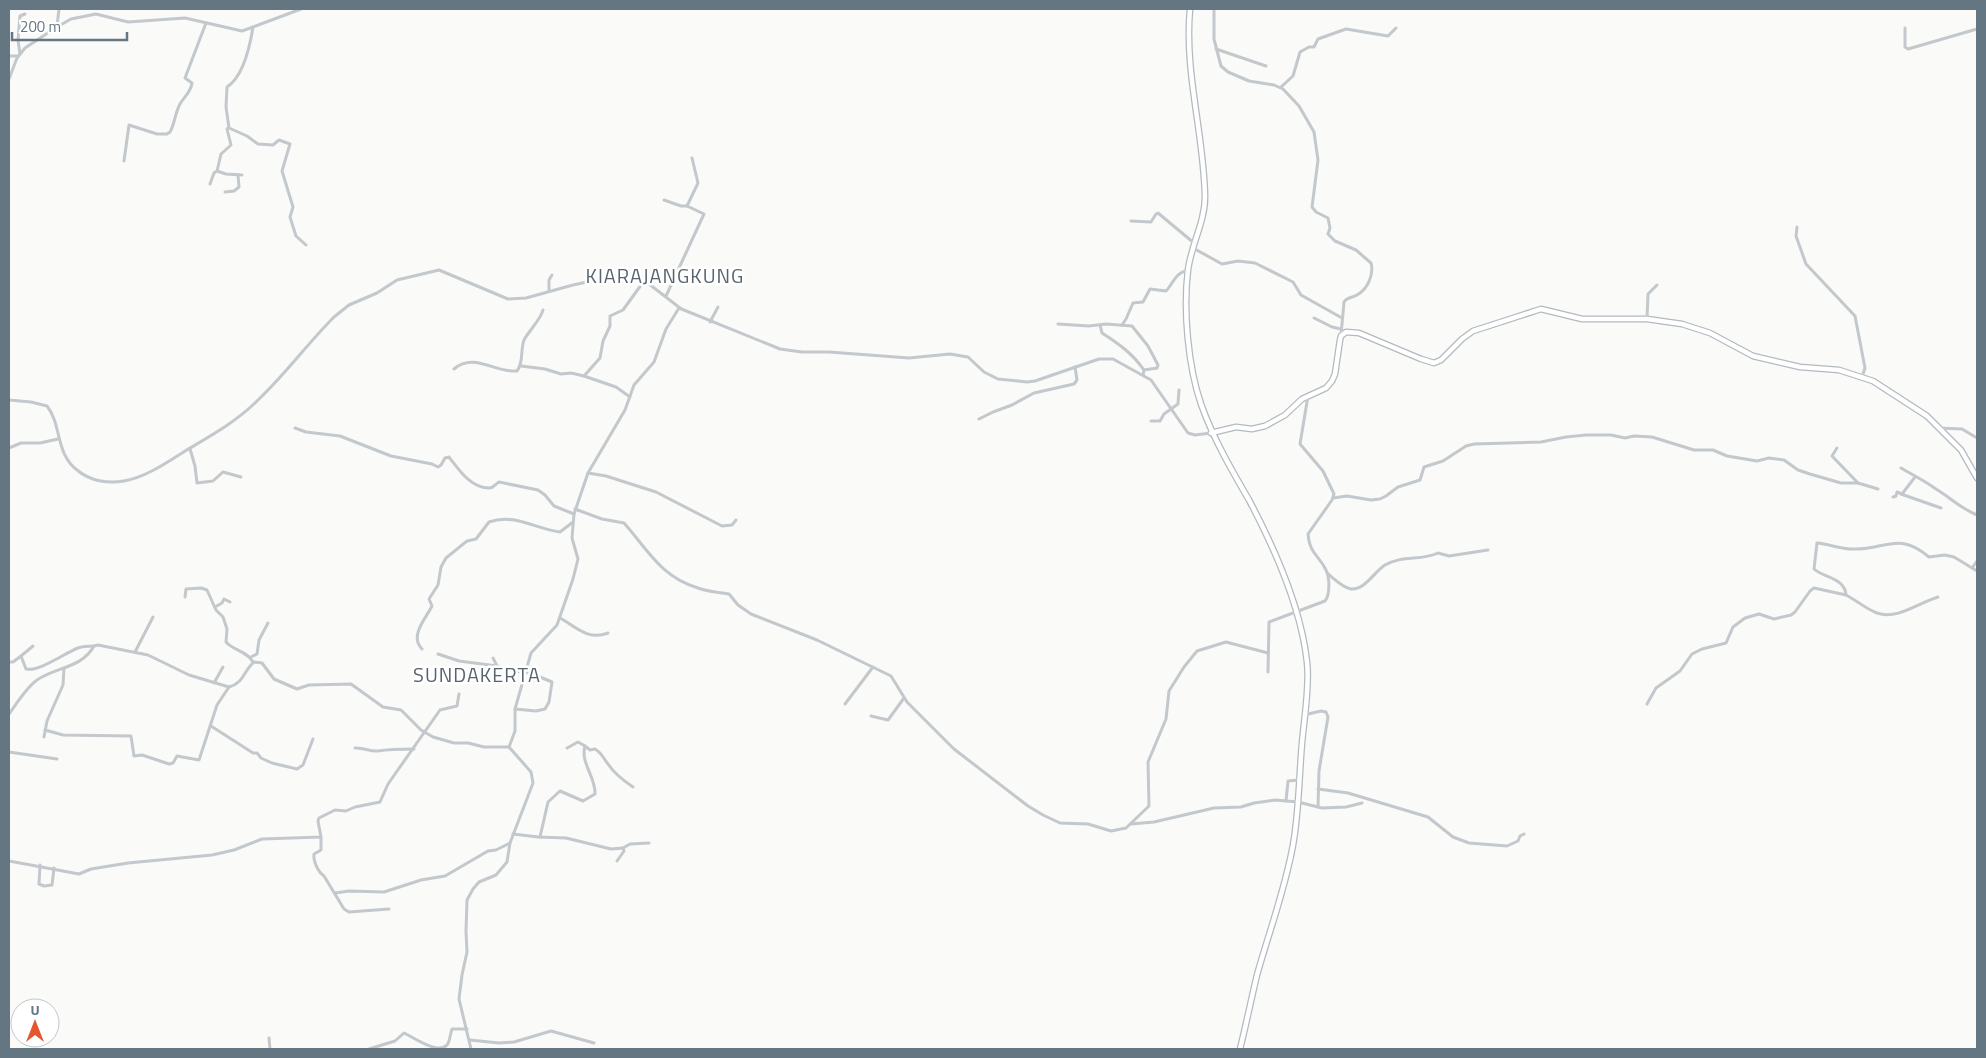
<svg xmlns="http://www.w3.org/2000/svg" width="1986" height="1058" font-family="'Titillium Web',sans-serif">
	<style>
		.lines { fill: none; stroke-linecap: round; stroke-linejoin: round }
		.secondary-casing { stroke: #b3babf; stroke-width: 7 }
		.street { stroke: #c3c8cc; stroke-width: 3 }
		.secondary { stroke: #fff; stroke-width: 4.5 }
		.labels { text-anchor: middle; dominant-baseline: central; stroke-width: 5; stroke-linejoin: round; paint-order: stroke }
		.quarter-label { font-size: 20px; letter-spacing: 1px; fill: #57646e; stroke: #fff }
	</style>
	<rect width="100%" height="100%" fill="#fafaf8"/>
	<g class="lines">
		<!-- secondary casing -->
		<g class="secondary-casing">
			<g id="secondary">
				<path d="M1190,9C1184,72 1204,134 1205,197C1205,222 1191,245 1188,270C1183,310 1188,366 1201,404C1213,438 1231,469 1249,500C1275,549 1301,607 1307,662C1310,686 1304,719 1302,743C1299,777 1299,812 1293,845C1285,890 1269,932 1257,975C1251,1000 1246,1025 1240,1049"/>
				<path d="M1211,433L1236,427L1252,429L1265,426L1285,415L1302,399L1326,388L1332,381L1335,374L1340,340L1341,336L1346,332L1359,333L1421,359L1434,363L1441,360L1462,339L1473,331L1541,309L1582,319H1647L1682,324L1710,333L1753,356L1800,367L1839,370L1873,381L1927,416L1961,450L1977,478"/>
			</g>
		</g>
		<!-- street -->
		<g class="street">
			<path d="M1214,9V39L1221,66L1228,72L1249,81L1274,85L1283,89L1299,106L1314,132L1318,160L1312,207L1316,212L1328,218L1330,228L1328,234L1335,241L1356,250L1371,263C1374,274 1368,289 1357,295C1352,298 1347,297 1344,302L1341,335"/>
			<path d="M57,26L59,9"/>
			<path d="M253,27C250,46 244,76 227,87L226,107L229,128L247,136L258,144L273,145L279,140L290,144L282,171L293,207L290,217L296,236L306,245"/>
			<path d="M1905,28V47L1908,49L1977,29"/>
			<path d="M1216,49L1266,66"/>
			<path d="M20,54L18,40L20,16L25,14"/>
			<path d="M9,56H18"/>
			<path d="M9,79L17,58L25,48L57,27L71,19L96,14L128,22L185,18L242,31L301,9"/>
			<path d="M1281,87L1293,76L1300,52L1309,47H1314L1318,39L1346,29L1388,36L1396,28"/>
			<path d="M228,128L227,129L231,145L221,154L217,171L226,174L242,175"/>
			<path d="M124,161L129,125L157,134H167L170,132C175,123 175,113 180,104C184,97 191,92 192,83L185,78L206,23"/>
			<path d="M210,184L214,173L217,171"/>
			<path d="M225,192L234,191L239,187L238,175"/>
			<path d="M664,200L681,206H687"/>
			<path d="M1131,221L1151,222L1156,214L1158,213L1194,243"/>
			<path d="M1797,227L1796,236L1806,264L1855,316L1865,368L1862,377"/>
			<path d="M1193,248L1222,264L1238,261L1255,263L1293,282L1301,295L1342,318"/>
			<path d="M549,291V280L552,275"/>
			<path d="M666,296L704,214L687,206L698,183L692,158"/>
			<path d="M1314,318L1332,327L1341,329"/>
			<path d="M1647,319L1648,294L1657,285"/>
			<path d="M710,322L718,307"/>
			<path d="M1058,324L1089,326L1106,324L1132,326L1148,346L1158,365L1157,368L1144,370"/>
			<path d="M1100,325L1102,333C1119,344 1132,353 1144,370L1143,375"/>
			<path d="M1122,325L1126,319L1133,303L1143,302L1150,289L1166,291C1173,284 1176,271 1188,271"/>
			<path d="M521,366L545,369L561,374L571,373L584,376"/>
			<path d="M454,369C474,352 495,373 517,371C524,362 520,351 524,340C528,332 541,319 543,310"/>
			<path d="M630,397L616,387L584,376L600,358L603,341L610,326V316L623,310L644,281"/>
			<path d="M9,400L31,402L47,406C62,425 55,453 77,470C90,481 108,484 124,481C146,477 166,463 185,451C210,436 236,422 257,401C285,375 307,344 334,317L349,305L377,293L397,280L439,270L508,299L526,298L573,285L615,276L632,275L649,284L680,308"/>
			<path d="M979,419L993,412L1012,405L1034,393L1074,384L1077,380L1075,367"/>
			<path d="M1151,421H1160L1164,414L1178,404L1179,390"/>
			<path d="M295,428L306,432L340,436L391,456L432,464L438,467L441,465L445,458L449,457C459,470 471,488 489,488C494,488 495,484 499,482L538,490L545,495L554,506L574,514"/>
			<path d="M1939,428L1962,429L1977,438"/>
			<path d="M9,448L21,443H40L58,439"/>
			<path d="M1837,448L1832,456L1858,483"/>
			<path d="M190,449L195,466L197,483L213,481L223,472L241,477"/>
			<path d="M1901,468C1913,475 1925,481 1936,489C1951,498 1960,508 1977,515"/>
			<path d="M588,473L606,476L656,492L722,526L732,525L736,520"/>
			<path d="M1901,494L1941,508"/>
			<path d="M1893,497L1896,496L1897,492L1902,494L1915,477"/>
			<path d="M1333,498L1347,496L1371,500L1380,499L1386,496L1398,487L1420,480L1424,467L1443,461L1466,446L1474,444L1541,442L1566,437L1586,435H1611L1625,438L1634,436L1652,437L1694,450H1713L1727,456L1757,461L1769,458L1784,460L1798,470L1810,474L1841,483H1858L1878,489"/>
			<path d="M575,509L602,519L624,523C648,550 661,577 698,588C708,592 719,592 729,594L738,605L751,614L817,640L891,676L907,702L954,749L1028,806L1043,815L1060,823L1088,824L1111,831L1126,828L1149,806L1148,762L1166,719L1169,691L1184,667L1197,651L1226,642L1268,653"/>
			<path d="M1972,568L1977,561"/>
			<path d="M1328,574C1334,579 1343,588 1351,589C1365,590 1374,572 1385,565C1402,555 1421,561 1438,553L1449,556L1488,550"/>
			<path d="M1846,595C1856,600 1866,609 1877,613C1898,620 1918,603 1938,597"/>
			<path d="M185,597L186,589L201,588L207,590L216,610L223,617L227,629L226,642C234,651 247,651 253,662"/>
			<path d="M215,607L222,603L224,599L230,602"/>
			<path d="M560,618C576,627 588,641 608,633"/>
			<path d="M33,646L21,656L26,669C39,672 65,653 78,648C83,646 89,646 94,646"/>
			<path d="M422,649C409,636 426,618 432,606L429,599L438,585L441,567L446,558L467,541L476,539L489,522C515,513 535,529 560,532L573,522"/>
			<path d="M135,652L153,617"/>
			<path d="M438,654L459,661L497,666"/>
			<path d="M251,657L257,654L259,640L268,623"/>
			<path d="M493,658L497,666L517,672L523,670L552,682L549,702L545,709L536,711L515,709"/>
			<path d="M9,662H13L21,656"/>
			<path d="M1268,672L1269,622L1325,601C1330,595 1330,578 1326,570C1319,555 1310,555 1308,534L1332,500L1334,494L1323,471L1300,444L1308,396"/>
			<path d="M214,683L223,667"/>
			<path d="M845,704L873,667"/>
			<path d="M1647,704L1656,688L1680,671L1692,654L1702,649L1726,643L1733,627L1745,618L1759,614L1774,619L1791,615L1795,612L1810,591L1814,588L1846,595C1845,578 1824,578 1814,569L1817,543C1829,544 1840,549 1852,549C1884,551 1898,530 1929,557L1945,555L1954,557L1977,571"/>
			<path d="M9,714C17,703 26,688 37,680C56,667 82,668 94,646L98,645L148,655L189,675L229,687C244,683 244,670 254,662L262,663L274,679L297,689L309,685L351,684L383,707L401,710L421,730L433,737L454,743H468L484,747H509"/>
			<path d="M1304,715L1321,711L1326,712L1328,717L1319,771L1318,807"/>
			<path d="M871,716L888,720L904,698"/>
			<path d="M211,726L253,753H257L261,758L272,763L297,769L303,765L313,739"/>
			<path d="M45,730L63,735L131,736L134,756L142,755L169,764L173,763L177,756L199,760L217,705L229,687"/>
			<path d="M44,737L47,721L63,685L64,668"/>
			<path d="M355,748C363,747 370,752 378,751C390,749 401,749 414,749"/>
			<path d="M567,748L578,742L585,746"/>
			<path d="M9,752L57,759"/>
			<path d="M1318,789L1348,793L1428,817L1453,837L1469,843L1507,846L1518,841L1520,836L1524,834"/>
			<path d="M1286,801L1288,781L1299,780"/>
			<path d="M1131,824L1154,822L1214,808L1241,807L1254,803L1275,800L1298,802L1322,808L1346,807L1362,803"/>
			<path d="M513,834L538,837L566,838L611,849L623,848L624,851L617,861"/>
			<path d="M321,837V850L314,854C313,861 318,872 324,876L344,909L349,912L389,909"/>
			<path d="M540,837L548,802L560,791L583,801L595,794C596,777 580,763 585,746L590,750L595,749C602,753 603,758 608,764C614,773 624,781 633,787"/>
			<path d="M623,848L630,844L649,843"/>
			<path d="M9,861L79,874L91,869L128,863L212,855L234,850L262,839L321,837L318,821L319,818L335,810L346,811L355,807L380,802L388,784L440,710L457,706L459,694"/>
			<path d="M40,865L39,884L44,886L52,885L54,868"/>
			<path d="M335,893L349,891L384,892L421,880L445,876L488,851L496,850L510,843"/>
			<path d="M269,1038L270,1049"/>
			<path d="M470,1040L499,1043L514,1042L551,1031L594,1043"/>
			<path d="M369,1049L395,1041L404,1033C413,1037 438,1055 447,1045C450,1042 450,1034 452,1029H467"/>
			<path d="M471,1049L459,999L462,975L467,952L466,931L467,900L473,889L479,882L496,875L507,862L510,843L533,783L531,772L509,747L515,731V709L531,653L557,625L573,579L578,559L572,538L574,514L588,473L625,410L634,385L654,362L666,329L679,308L780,349L802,352H829L909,358L950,354L968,357L984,372L998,379L1027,382L1035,381L1099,359H1113L1151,380L1188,433L1195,435L1211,433"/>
		</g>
		<!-- secondary -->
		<use href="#secondary" class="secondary"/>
	</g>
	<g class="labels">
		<!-- quarter labels -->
		<g class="quarter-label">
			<text x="665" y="275">KIARAJANGKUNG</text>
			<text x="477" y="674">SUNDAKERTA</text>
		</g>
	</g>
	<!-- border -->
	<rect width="1986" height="1058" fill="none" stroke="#657683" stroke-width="20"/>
	<!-- north arrow -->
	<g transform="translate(35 1023)"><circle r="24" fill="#ffffff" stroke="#c1c8cd"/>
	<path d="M0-4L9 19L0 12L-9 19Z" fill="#e4572e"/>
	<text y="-8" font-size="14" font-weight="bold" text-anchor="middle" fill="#657683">U</text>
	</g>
	<!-- scale -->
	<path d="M12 32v8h115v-8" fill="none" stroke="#657683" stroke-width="2.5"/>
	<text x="20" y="32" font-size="15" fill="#657683" stroke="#ffffff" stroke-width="4" paint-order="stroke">200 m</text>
</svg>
